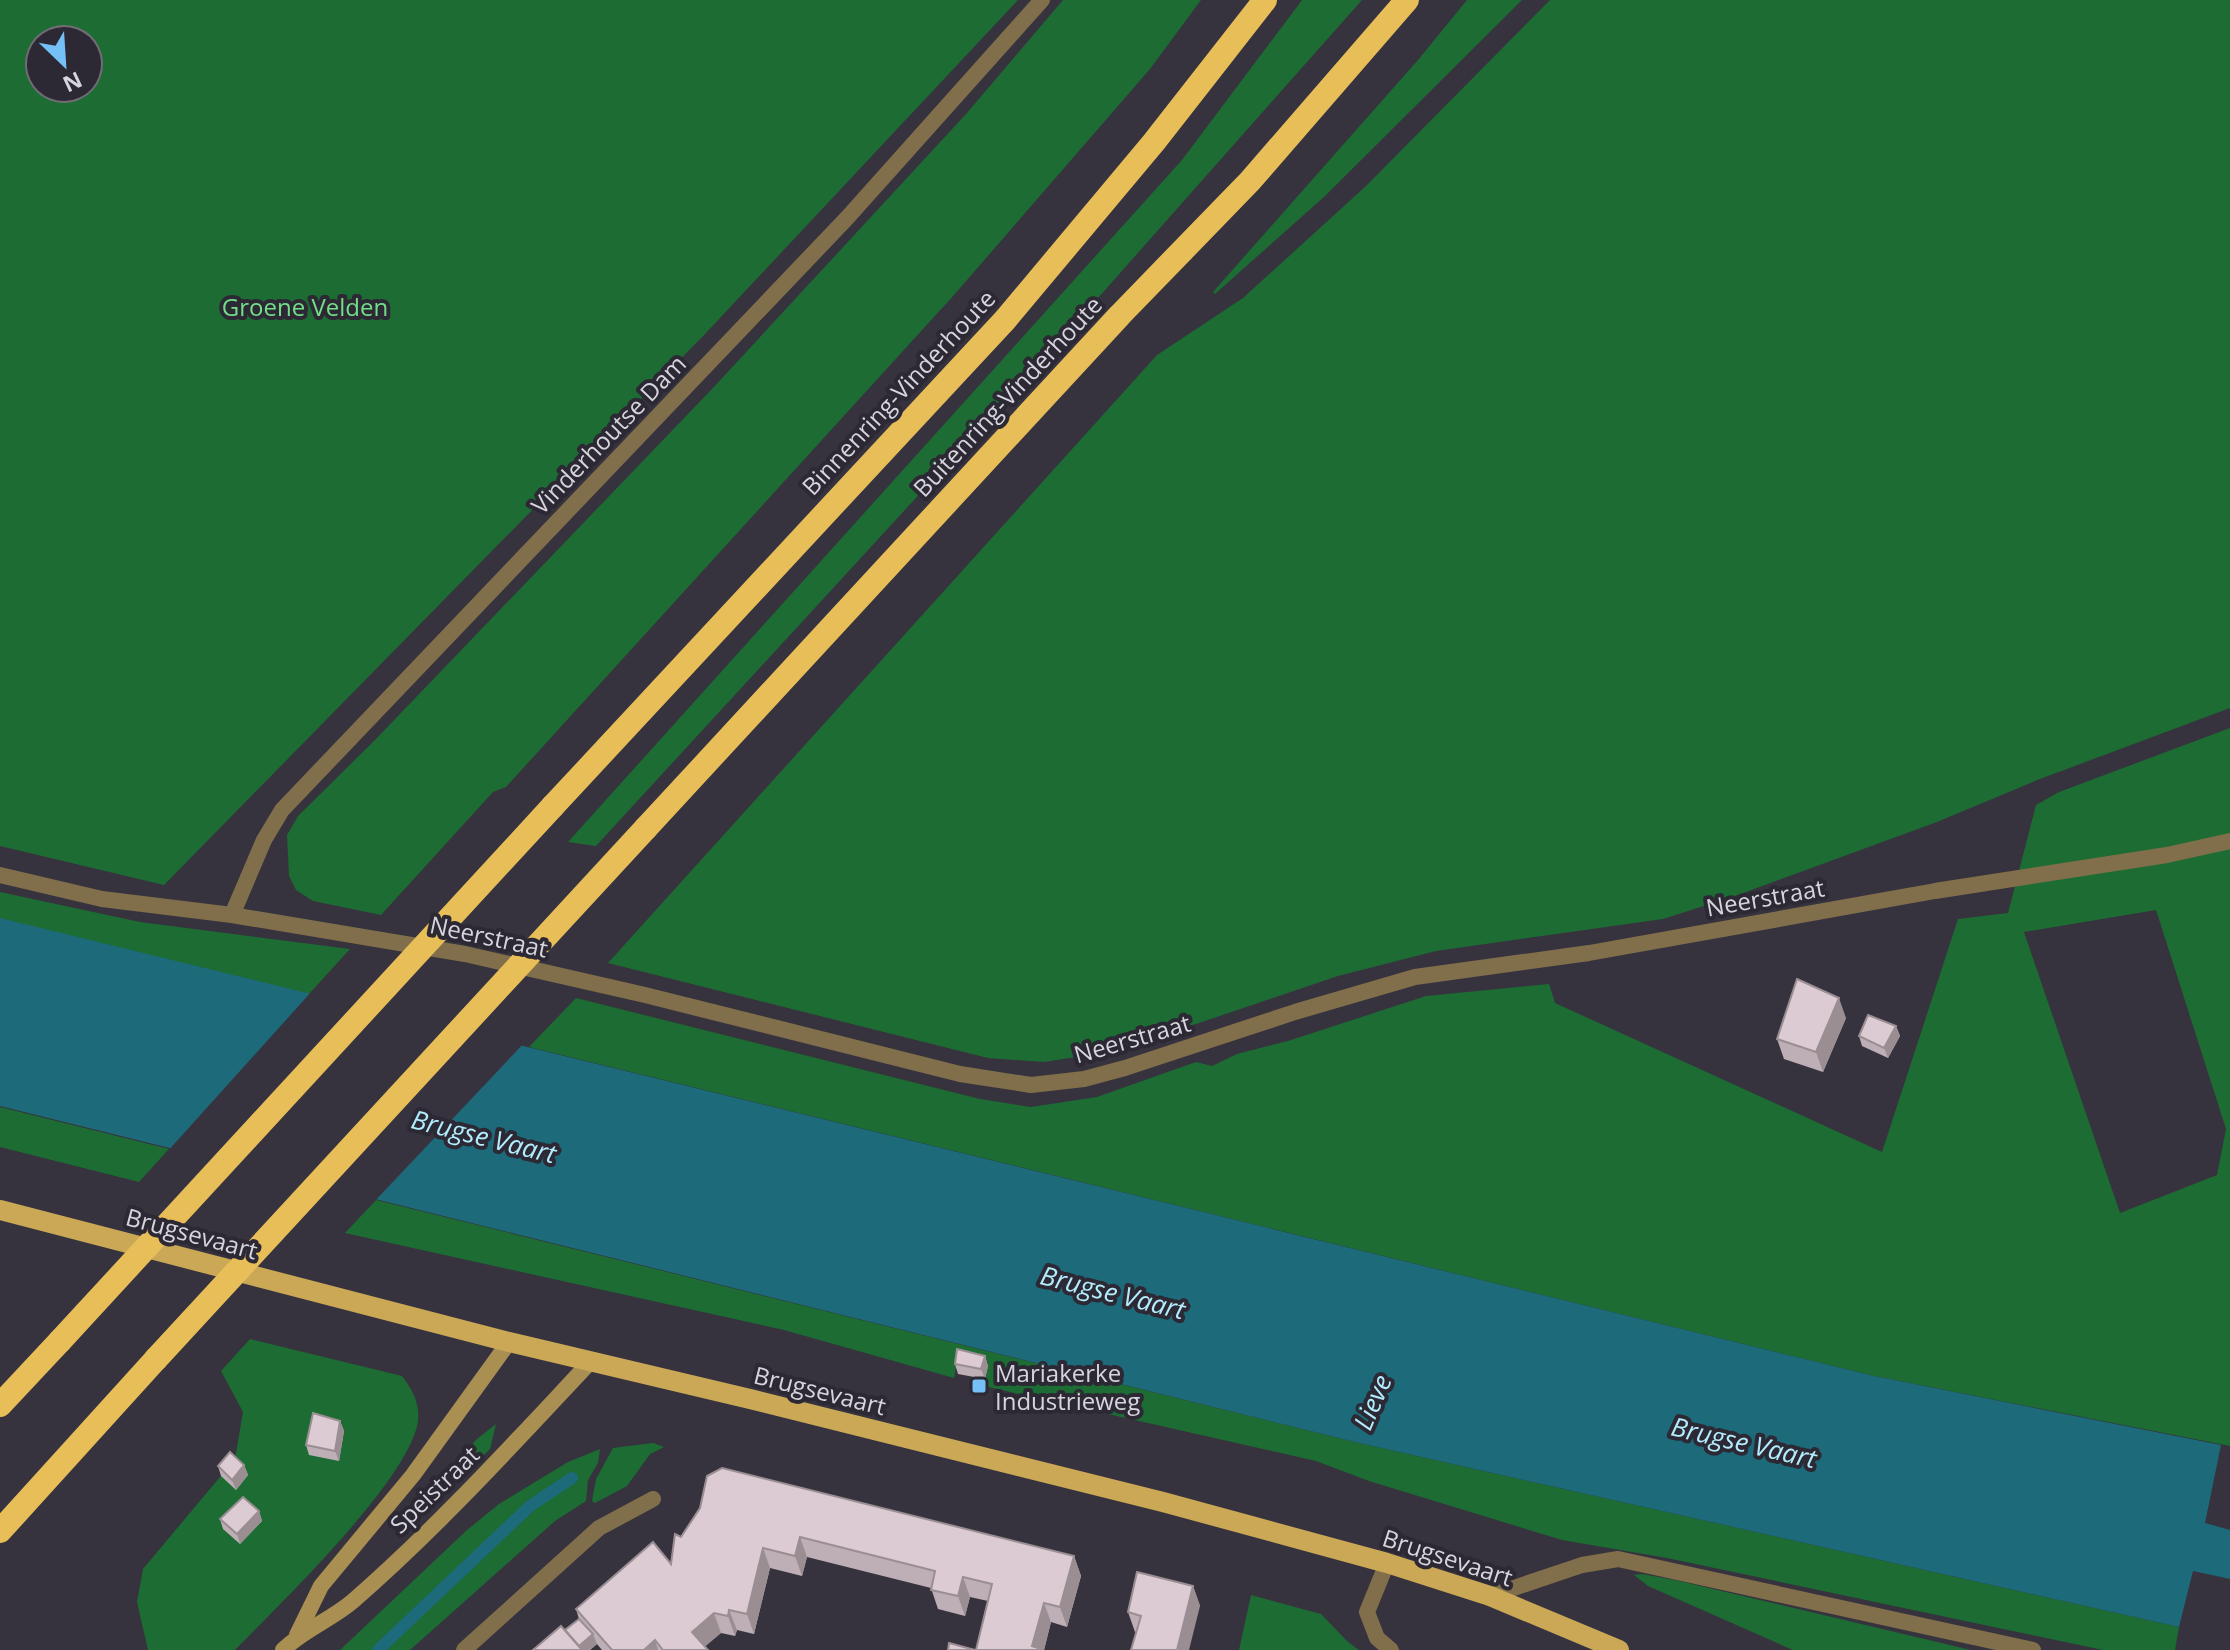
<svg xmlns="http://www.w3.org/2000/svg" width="2230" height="1650" font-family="'Open Sans',sans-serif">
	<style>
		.green { fill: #1c6c33; fill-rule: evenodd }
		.water { fill: #1d6a7b }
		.pier { fill: #36333e }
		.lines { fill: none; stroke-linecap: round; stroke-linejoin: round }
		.stream { stroke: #1d6a7b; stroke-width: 12 }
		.street { stroke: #806f4a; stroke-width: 16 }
		.secondary { stroke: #aa8f52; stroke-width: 16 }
		.primary { stroke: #caa856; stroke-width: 20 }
		.highway { stroke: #e8be59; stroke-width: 24 }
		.highway-bridge { stroke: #e8be59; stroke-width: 24 }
		.wall { fill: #bdafb5 }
		.shaded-wall { fill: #9a8e93 }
		.building { fill: #dccbd2; stroke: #9a8e93; stroke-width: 2 }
		.poi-dot { fill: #75c0f6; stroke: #2c2934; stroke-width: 3 }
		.labels { text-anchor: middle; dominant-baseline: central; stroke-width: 8; stroke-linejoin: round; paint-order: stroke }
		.park-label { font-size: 24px; fill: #72df88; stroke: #2c2934 }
		.street-label { font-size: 24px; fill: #d6d4dc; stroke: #2c2934 }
		.poi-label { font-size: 24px; fill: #d6d4dc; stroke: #2c2934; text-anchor: start }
		.water-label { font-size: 26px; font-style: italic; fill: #b2ecfd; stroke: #2c2934 }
	</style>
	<rect width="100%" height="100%" fill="#36333e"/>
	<!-- green -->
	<g class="green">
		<path d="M0,0H1018L705,334L164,885L0,846ZM88,40V88H40V40Z"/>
		<path d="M1063,0H1201L1150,69L954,295L506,787L493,792L381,915L313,901L296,890L289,876L287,835L298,816L374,741L712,389L966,114Z"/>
		<path d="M1302,0H1362L1051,351L596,846L568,842L1182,160Z"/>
		<path d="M1467,0H1522L1325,196L1215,294L1213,292L1418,60Z"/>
		<path d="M1550,0H2230V708L2040,779L1937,822L1732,897L1663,919L1436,951L1338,976L1199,1023L1095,1054L1044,1062L988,1058L608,963L1157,355L1243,298L1366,186Z"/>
		<path d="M2230,728V1446L1874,1376L529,1047L576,998L980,1099L1031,1107L1097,1097L1196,1062L1212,1066L1237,1054L1288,1041L1426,996L1549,984L1555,1003L1882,1152L1958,919L2008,913L2036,805L2059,792ZM2156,910L2226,1129L2217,1175L2120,1213L2024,932Z"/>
		<path d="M0,892L140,922L350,949L309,994L0,919Z"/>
		<path d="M0,1107L169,1149L139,1182L0,1147Z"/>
		<path d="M376,1200L1355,1442L2179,1627L2175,1650H2103L1667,1558L1562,1540L1369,1481L1316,1461L984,1386L988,1362L958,1356L954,1378L784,1330L345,1233Z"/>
		<path d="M250,1339L402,1376C412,1389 420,1403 418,1421C410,1479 279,1605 235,1650H148L137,1602L143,1569L235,1459L243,1412L221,1371Z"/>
		<path d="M496,1424L490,1449L434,1505H425L422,1500L428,1491L477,1439Z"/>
		<path d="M653,1443L664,1447L650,1454L627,1486L595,1503L592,1501L596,1479L613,1448Z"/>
		<path d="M600,1449L598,1463L588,1480L586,1501L555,1521L410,1650H340L467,1530L499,1504L568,1462Z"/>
		<path d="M1642,1574L1675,1580L1971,1650H1793L1648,1586L1634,1575Z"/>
		<path d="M1251,1595L1321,1614L1348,1642L1359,1650H1239Z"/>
	</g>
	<!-- water -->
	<path class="water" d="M0,918L1874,1376L2221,1445L2205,1523L2230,1530V1579L2193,1571L2179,1627L1355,1442L0,1106Z"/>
	<!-- pier -->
	<path class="pier" d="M313,990L525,1042L373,1203L167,1152Z"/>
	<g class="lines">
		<!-- stream -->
		<path class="stream" d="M378,1650L530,1506L572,1478"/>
		<!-- street -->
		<g class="street">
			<path d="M0,875L102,899L232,915L465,954L645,995L960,1074L1031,1085L1084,1079L1125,1068L1295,1012L1415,977L1589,953L1935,891L2167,855L2230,841"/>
			<path d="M232,915L264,840L282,810L847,218L1042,0"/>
			<path d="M1387,1563L1367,1612L1377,1638L1391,1650"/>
			<path d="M1490,1596L1582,1565L1618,1559L2033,1650"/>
			<path d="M464,1650L599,1528L653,1499"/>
		</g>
		<!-- secondary -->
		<g class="secondary">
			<path d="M297,1635L321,1586L413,1475L509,1342"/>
			<path d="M283,1650C304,1629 331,1620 353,1601C438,1527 515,1442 592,1360"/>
		</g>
		<!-- primary -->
		<path class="primary" d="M0,1210L509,1342L750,1399L1163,1502L1387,1563L1490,1596L1619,1650"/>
		<!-- highway -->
		<g class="highway">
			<path d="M553,806L1005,320L1154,142L1265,0"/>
			<path d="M646,828L1120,315L1250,181L1407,0"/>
			<path d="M0,1405L60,1341"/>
			<path d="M0,1531L156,1359"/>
		</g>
		<!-- highway-bridge -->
		<g class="highway-bridge">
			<path d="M60,1341L553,806"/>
			<path d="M156,1359L646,828"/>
		</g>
	</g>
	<!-- wall -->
	<g class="wall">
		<path d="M1846,1018L1823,1072L1784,1059L1777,1039Z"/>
		<path d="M1896,1026L1900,1036L1888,1058L1862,1046L1859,1036Z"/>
		<path d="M985,1356L988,1366L985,1379L958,1374L955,1364Z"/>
		<path d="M340,1421L344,1431L339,1461L309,1455L306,1445Z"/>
		<path d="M244,1465L248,1475L236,1490L221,1476L218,1466Z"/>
		<path d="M700,1508L1074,1556L1081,1576L1067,1627L1051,1622L1044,1650H976L988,1601L970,1597L965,1616L938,1609L931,1588L807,1557L802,1576L770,1568L754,1634L737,1630L735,1636L721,1633L705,1646L708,1650H602L597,1644L590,1650H533L565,1630L579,1619L576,1609L671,1564L681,1537Z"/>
		<path d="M259,1511L262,1521L240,1544L223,1529L220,1519Z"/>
		<path d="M1193,1586L1200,1606L1135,1632L1128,1612Z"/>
	</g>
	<!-- shaded-wall -->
	<g class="shaded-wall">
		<path d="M1839,998L1846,1018L1823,1072L1816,1052Z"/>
		<path d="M1896,1026L1900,1036L1888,1058L1884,1048Z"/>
		<path d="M985,1356L988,1366L985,1379L981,1369Z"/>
		<path d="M340,1421L344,1431L339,1461L335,1451Z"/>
		<path d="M244,1465L248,1475L236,1490L232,1480Z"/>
		<path d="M259,1511L262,1521L240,1544L237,1534Z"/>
		<path d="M800,1537L807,1557L802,1576L795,1556Z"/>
		<path d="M763,1548L770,1568L754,1634L747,1614Z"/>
		<path d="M1074,1556L1081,1576L1067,1627L1060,1607Z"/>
		<path d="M963,1577L970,1597L965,1616L958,1596Z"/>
		<path d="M1193,1586L1200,1606L1189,1650H1177Z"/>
		<path d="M1044,1603L1051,1622L1044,1650H1034L1032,1646Z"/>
		<path d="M729,1610L737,1630L735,1636L728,1616Z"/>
		<path d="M714,1613L721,1633L701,1650L692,1632Z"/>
		<path d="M593,1634L597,1644L590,1650H576V1649Z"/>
		<path d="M655,1640L658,1650H644Z"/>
	</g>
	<!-- building -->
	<g class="building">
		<path d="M1797,979L1839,998L1816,1052L1777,1039Z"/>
		<path d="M1868,1015L1896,1026L1884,1048L1859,1036Z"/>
		<path d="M957,1349L985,1356L981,1369L955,1364Z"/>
		<path d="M313,1413L340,1421L335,1451L306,1445Z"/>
		<path d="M230,1452L244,1465L232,1480L218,1466Z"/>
		<path d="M722,1468L1074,1556L1060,1607L1044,1603L1032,1646L1041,1649V1650H976L992,1584L963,1577L958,1596L931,1590L935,1571L800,1537L795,1556L763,1548L747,1614L729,1610L728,1616L714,1613L692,1632L708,1650H663L655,1640L644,1650H612L576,1609L653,1542L671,1564L675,1534L681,1537L700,1508L707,1476Z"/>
		<path d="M243,1497L259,1511L237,1534L220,1519Z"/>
		<path d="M1137,1572L1193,1586L1177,1650H1131L1141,1616L1128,1612Z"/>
		<path d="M579,1619L593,1634L579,1646L565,1630Z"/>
		<path d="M561,1626L582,1650H533Z"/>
		<path d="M949,1643L975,1650H948Z"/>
	</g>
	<!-- markers -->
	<rect class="poi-dot" x="971" y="1378" width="16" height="16" rx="4"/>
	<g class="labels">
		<!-- park labels -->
		<g class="park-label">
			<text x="305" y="306">Groene Velden</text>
		</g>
		<!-- street labels -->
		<g class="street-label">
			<text transform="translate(898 392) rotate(-47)">Binnenring-Vinderhoute</text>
			<text transform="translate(1007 396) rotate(-47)">Buitenring-Vinderhoute</text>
			<text transform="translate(608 434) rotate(-46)">Vinderhoutse Dam</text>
			<text transform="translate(1765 897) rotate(-10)">Neerstraat</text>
			<text transform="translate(489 936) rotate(12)">Neerstraat</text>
			<text transform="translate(1132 1038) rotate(-16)">Neerstraat</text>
			<text transform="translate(192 1233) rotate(15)">Brugsevaart</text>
			<text transform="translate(820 1390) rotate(14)">Brugsevaart</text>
			<text transform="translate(434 1489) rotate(-44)">Speistraat</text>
			<text transform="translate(1448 1557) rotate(18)">Brugsevaart</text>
		</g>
		<!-- poi labels -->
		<g class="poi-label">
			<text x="995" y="1372">Mariakerke<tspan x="995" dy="28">Industrieweg</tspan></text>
		</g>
		<!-- water labels -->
		<g class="water-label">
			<text transform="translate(484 1136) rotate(14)">Brugse Vaart</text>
			<text transform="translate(1113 1292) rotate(14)">Brugse Vaart</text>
			<text transform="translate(1372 1402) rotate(-67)">Lieve</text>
			<text transform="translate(1744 1442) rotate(13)">Brugse Vaart</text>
		</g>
	</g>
	<!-- north arrow -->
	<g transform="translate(64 64) rotate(155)"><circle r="38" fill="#2c2934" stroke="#706d77" stroke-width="2"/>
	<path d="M0-6L14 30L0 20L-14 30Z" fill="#75c0f6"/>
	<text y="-12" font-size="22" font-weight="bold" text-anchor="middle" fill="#d6d4dc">N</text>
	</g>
</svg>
